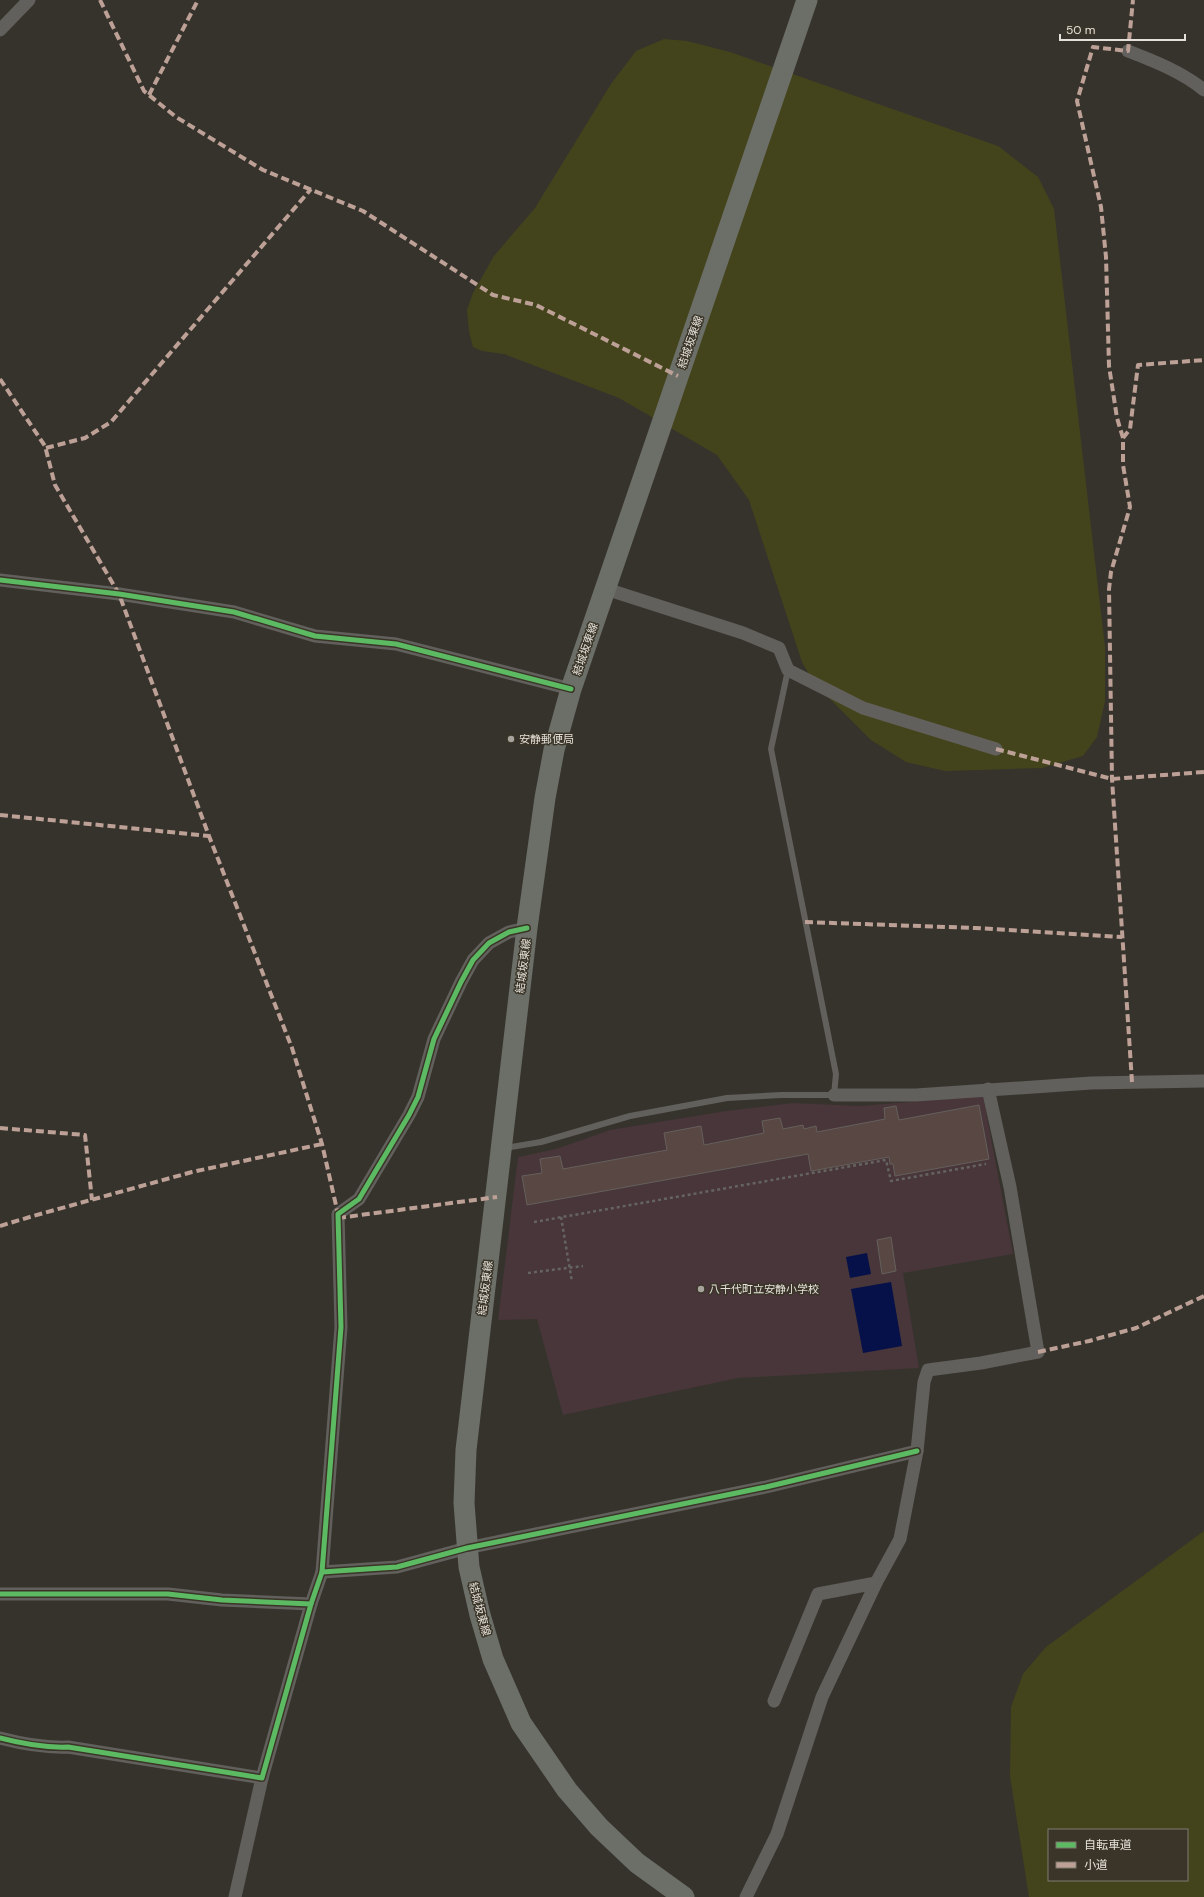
<svg xmlns="http://www.w3.org/2000/svg" width="1204" height="1897" font-family="'DM Sans','Noto Sans JP',sans-serif">
	<style>
		.education { fill: #48363a }
		.green { fill: #44441c; fill-rule: evenodd }
		.water { fill: #051148 }
		.building { fill: #594743; stroke: #65605c }
		.lines { fill: none; stroke-linecap: round; stroke-linejoin: round }
		.path { stroke: #666460; stroke-width: 2.5; stroke-dasharray: 3 3; stroke-linecap: butt }
		.service { stroke: #62605c; stroke-width: 6 }
		.minor { stroke: #62605c; stroke-width: 13 }
		.primary { stroke: #6c6f67; stroke-width: 21 }
		.quiet { stroke: #bda197; stroke-width: 4; stroke-dasharray: 8 4; stroke-linecap: butt }
		.cycleway-casing { stroke: #3a3528; stroke-width: 8 }
		.cycleway { stroke: #5cba63; stroke-width: 5 }
		.poi-dot { fill: #a8a49d; stroke: #3a3528; stroke-width: 1.5 }
		.labels { text-anchor: middle; dominant-baseline: central; stroke-width: 3; stroke-linejoin: round; paint-order: stroke }
		.street-label { font-size: 11px; fill: #e5e1da; stroke: #3a3528 }
		.poi-label { font-size: 11px; fill: #e5e1da; stroke: #3a3528; text-anchor: start }
	</style>
	<rect width="100%" height="100%" fill="#36332c"/>
	<!-- education -->
	<path class="education" d="M983,1096L1013,1254L903,1273L919,1368L738,1378L563,1415L537,1319L498,1320L518,1157L556,1149L610,1130L726,1111L792,1103L860,1106Z"/>
	<!-- green -->
	<g class="green">
		<path d="M664,39L687,41L730,52L998,146L1038,177L1054,209L1105,647V701L1097,737L1083,756L1042,768L945,771L906,762L871,740L814,683L802,662L749,500L717,455L619,398L504,354L482,351L473,347L469,332L467,310L473,293L494,256L535,208L611,84L636,51Z"/>
		<path d="M1204,1531V1897H1029L1010,1776L1011,1707L1023,1674L1046,1647ZM1049,1830H1187V1880H1049Z"/>
	</g>
	<!-- water -->
	<g class="water">
		<path d="M867,1253L871,1274L850,1278L846,1257Z"/>
		<path d="M891,1282L902,1346L863,1353L851,1289Z"/>
	</g>
	<!-- building -->
	<g class="building">
		<path d="M979,1105L989,1159L895,1176L893,1164H890L889,1157L811,1171L808,1154L527,1205L522,1176L542,1173L540,1159L560,1156L563,1169L667,1150L664,1133L701,1126L704,1145L764,1133L762,1121L780,1118L783,1129L803,1125L804,1129L816,1126L817,1132L885,1119L884,1108L896,1106L899,1120Z"/>
		<path d="M891,1237L896,1271L882,1274L877,1240Z"/>
	</g>
	<g class="lines">
		<!-- path -->
		<g class="path">
			<path d="M561,1217L572,1282"/>
			<path d="M534,1222L886,1160L891,1181L986,1164"/>
			<path d="M528,1273L583,1266"/>
		</g>
		<!-- service -->
		<path class="service" d="M505,1148L541,1142L630,1116L727,1098L781,1095H834L836,1074L771,749L788,670"/>
		<!-- minor -->
		<g class="minor">
			<path d="M0,30L29,0"/>
			<path d="M1128,51C1154,61 1182,72 1204,90"/>
			<path d="M0,580L119,594L234,612L315,636L396,644L571,689"/>
			<path d="M606,589L743,633L779,648L788,670L863,708L996,749"/>
			<path d="M834,1095H916L1091,1083L1204,1081"/>
			<path d="M322,1572L397,1567L467,1548L766,1487L917,1451"/>
			<path d="M876,1583L900,1539L917,1451L924,1382L928,1370L981,1363L1038,1352L1010,1187L988,1089"/>
			<path d="M0,1594H168L222,1600L311,1604L262,1778L68,1747C44,1748 23,1744 0,1738"/>
			<path d="M311,1604L322,1572L341,1327L338,1214L359,1199L409,1115L418,1097L434,1039L461,982L473,960L489,943L509,932L527,928"/>
			<path d="M235,1897L262,1778"/>
			<path d="M746,1897L777,1834L822,1697L876,1583L818,1594L774,1701"/>
		</g>
		<!-- primary -->
		<path class="primary" d="M684,1897L637,1863L599,1827L567,1790L521,1723L493,1659L480,1615L469,1567L464,1503L466,1450L527,928L545,798L554,750L571,689L807,0"/>
		<!-- quiet -->
		<g class="quiet">
			<path d="M100,0L144,91L176,117L263,170L363,211L493,295L536,305L678,376"/>
			<path d="M149,95L198,0"/>
			<path d="M0,379L45,446L55,485L119,594L209,836L292,1048L322,1144L338,1214"/>
			<path d="M1123,438L1130,429L1138,365L1204,360"/>
			<path d="M46,448L85,438L111,422L311,189"/>
			<path d="M996,749L1112,779L1204,772"/>
			<path d="M0,815L209,836"/>
			<path d="M805,922L975,928L1122,937"/>
			<path d="M1132,1082L1112,779L1109,589L1111,572L1130,507L1123,465V438L1117,418L1109,366L1106,257L1101,207L1077,101L1093,47L1128,51L1133,0"/>
			<path d="M0,1128L85,1135L92,1200"/>
			<path d="M338,1218L497,1197"/>
			<path d="M0,1226L33,1216L192,1172L322,1144"/>
			<path d="M1038,1352L1089,1341L1136,1328L1204,1296"/>
		</g>
		<!-- cycleway casing -->
		<g class="cycleway-casing">
			<g id="cycleway">
				<path d="M0,580L119,594L234,612L315,636L396,644L571,689"/>
				<path d="M322,1572L397,1567L467,1548L766,1487L917,1451"/>
				<path d="M0,1594H168L222,1600L311,1604L262,1778L68,1747C44,1748 23,1744 0,1738"/>
				<path d="M311,1604L322,1572L341,1327L338,1214L359,1199L409,1115L418,1097L434,1039L461,982L473,960L489,943L509,932L527,928"/>
			</g>
		</g>
		<!-- cycleway -->
		<use href="#cycleway" class="cycleway"/>
	</g>
	<!-- markers -->
	<g class="poi-dot">
		<circle cx="511" cy="739" r="4"/>
		<circle cx="701" cy="1289" r="4"/>
	</g>
	<g class="labels">
		<!-- street labels -->
		<g class="street-label">
			<text transform="translate(690 342) rotate(-71)">結城坂東線</text>
			<text transform="translate(585 649) rotate(-71)">結城坂東線</text>
			<text transform="translate(523 966) rotate(-83)">結城坂東線</text>
			<text transform="translate(485 1288) rotate(-83)">結城坂東線</text>
			<text transform="translate(480 1609) rotate(75)">結城坂東線</text>
		</g>
		<!-- poi labels -->
		<g class="poi-label">
			<text x="519" y="739">安静郵便局</text>
			<text x="709" y="1289">八千代町立安静小学校</text>
		</g>
	</g>
	<!-- legend -->
	<rect x="1048" y="1829" width="140" height="52" fill="#3a3528" stroke="#7e7a6f"/>
	<rect x="1056" y="1842" width="20" height="6" fill="#5cba63" stroke="#7e7a6f"/>
	<text x="1084" y="1849" font-size="12" fill="#e5e1da">自転車道</text>
	<rect x="1056" y="1862" width="20" height="6" fill="#bda197" stroke="#7e7a6f"/>
	<text x="1084" y="1869" font-size="12" fill="#e5e1da">小道</text>
	<!-- scale -->
	<path d="M1060 34v6h125v-6" fill="none" stroke="#e5e1da" stroke-width="2"/>
	<text x="1066" y="34" font-size="12" fill="#e5e1da" stroke="#3a3528" stroke-width="3" paint-order="stroke">50 m</text>
</svg>
